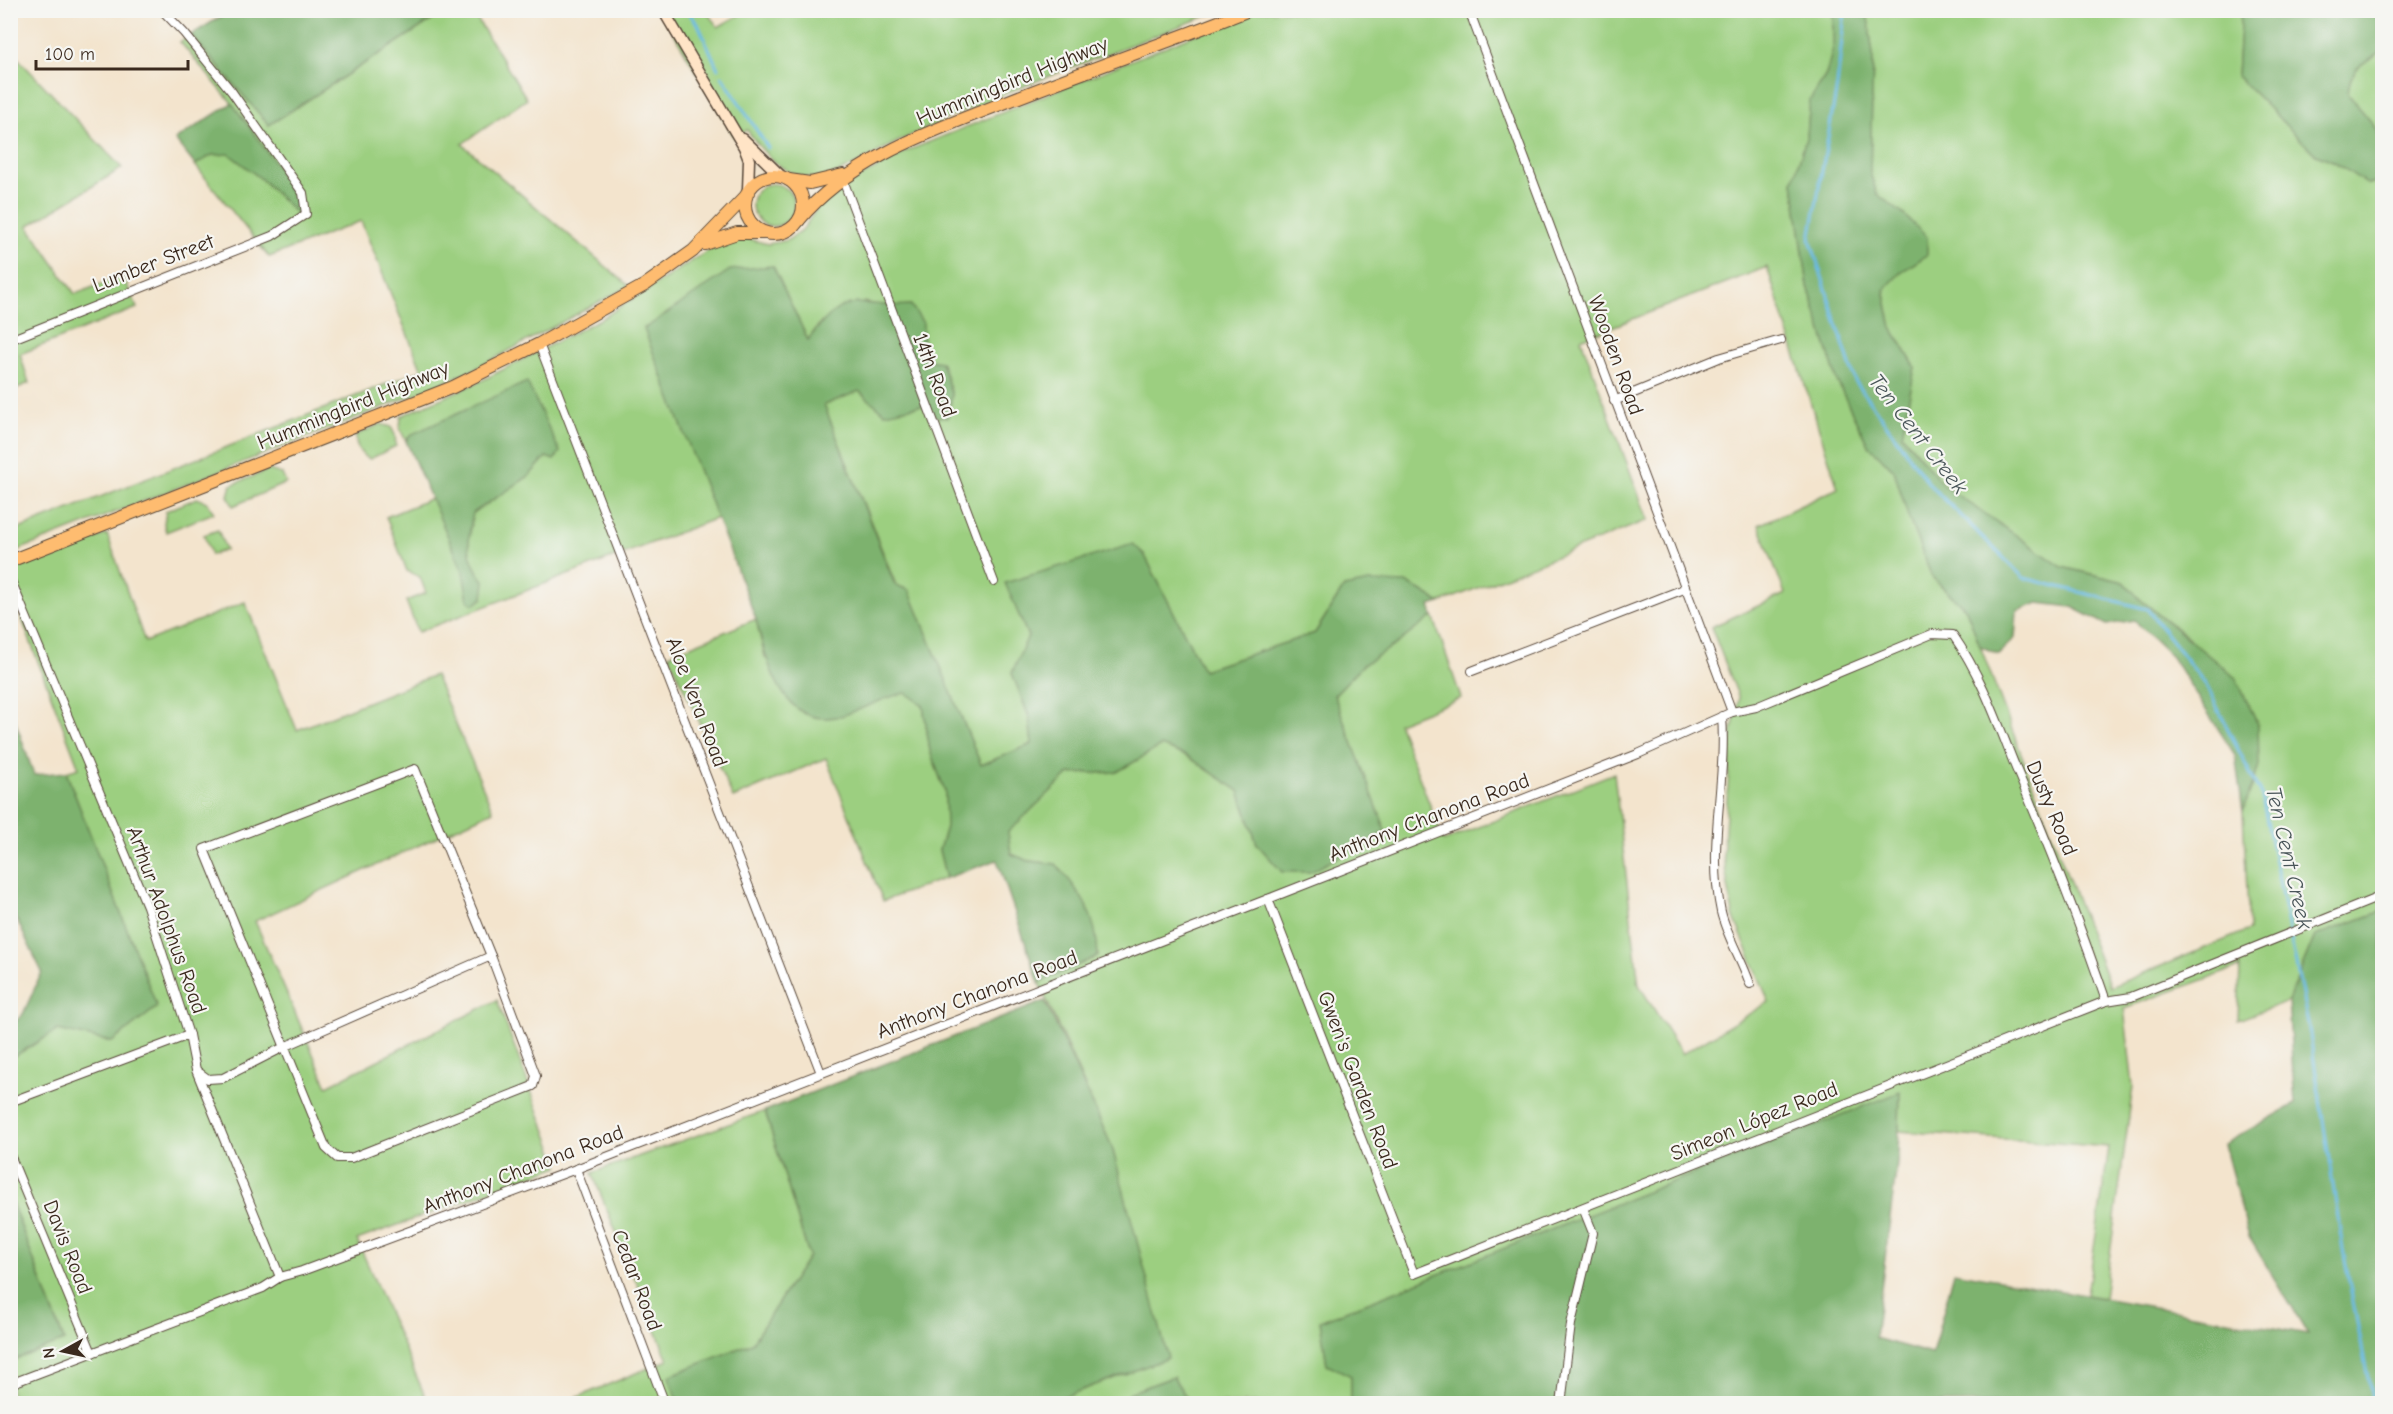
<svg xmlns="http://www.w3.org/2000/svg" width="2393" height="1414" font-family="'Comic Neue',sans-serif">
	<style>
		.green { fill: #9ccf80; stroke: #6c7c4f; stroke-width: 1.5 }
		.forest { fill: #7db26e; stroke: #5c6e46; stroke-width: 1.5 }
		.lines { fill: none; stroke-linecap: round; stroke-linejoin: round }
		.stream { stroke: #69bae4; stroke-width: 3 }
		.street-casing { stroke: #574638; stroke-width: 10 }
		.secondary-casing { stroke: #574638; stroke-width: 13 }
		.primary-casing { stroke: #574638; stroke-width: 14 }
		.street { stroke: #fff; stroke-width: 8 }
		.secondary { stroke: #ffe4c6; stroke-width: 10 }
		.primary { stroke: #febc70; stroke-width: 12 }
		.labels { text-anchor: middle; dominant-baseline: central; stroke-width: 4.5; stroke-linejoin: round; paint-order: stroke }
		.street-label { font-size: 21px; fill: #3b2a1e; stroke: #f6f6f2 }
		.water-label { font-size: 22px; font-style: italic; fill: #495559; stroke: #f6f6f2 }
	</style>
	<rect width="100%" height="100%" fill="#f6f6f2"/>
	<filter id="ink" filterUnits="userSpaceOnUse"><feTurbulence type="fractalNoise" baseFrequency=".0167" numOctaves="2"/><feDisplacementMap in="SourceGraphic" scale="12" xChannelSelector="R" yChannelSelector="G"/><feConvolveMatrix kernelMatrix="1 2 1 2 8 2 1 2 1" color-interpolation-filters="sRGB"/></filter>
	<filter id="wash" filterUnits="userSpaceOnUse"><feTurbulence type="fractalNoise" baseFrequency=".008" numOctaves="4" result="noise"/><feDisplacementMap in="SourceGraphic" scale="24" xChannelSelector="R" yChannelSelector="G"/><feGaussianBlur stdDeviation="1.35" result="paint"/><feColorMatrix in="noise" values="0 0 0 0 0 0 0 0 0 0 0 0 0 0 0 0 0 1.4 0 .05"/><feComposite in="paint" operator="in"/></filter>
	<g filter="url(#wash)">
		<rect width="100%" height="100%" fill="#f3e4cd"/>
		<!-- green -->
		<g class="green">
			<path d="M748,10L1219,11C1112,53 1001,91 897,142C876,152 837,179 814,178C782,176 765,155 747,130L735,138L661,11H706L718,27Z"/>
			<path d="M446,11H472L527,99L462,144L629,286L475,369L419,393L11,553V532L422,370L361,221L269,257L195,165L212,155L229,154L260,178L298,215L232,103L180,42L191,35L269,125Z"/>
			<path d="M1253,11H1833L1834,48L1826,75L1810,100L1807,135L1793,182L1808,286L1837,381L1868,445L1894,470L1908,516L1932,577L1966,609L2110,987L2249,930L2243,812L2259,766L2189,638L2141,600L2124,582L2062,567L1943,485L1902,434L1915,367L1892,328L1884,289L1901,272L1926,255L1927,238L1903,214L1877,194L1870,173L1873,55L1867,11H2241L2237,76L2314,153L2333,161L2367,184L2382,183V911L2315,936L2288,1001L2238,1020L2240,967L2124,1008L2133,1086L2104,1298L2087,1295L2109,1147L1899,1131L1900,1093L1320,1321L1327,1364L1351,1375V1403H1190L1173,1377L1129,1393L1128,1403H1047L1167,1358L1112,1147L1039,983L1098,956L1056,864L1029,861L1011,854L1007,832L1069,774L1117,772L1161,746L1187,756L1239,791L1257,844L1386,831L1334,695L1364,664L1395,645L1433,616L1461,698L1398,723L1444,841L1614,773L1639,985L1682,1054L1769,1002L1733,915L1723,856L1732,730L1739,698L1711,627L1785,594L1759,525L1838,488L1767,267L1581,339L1648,520L1440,603L1408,583L1344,587L1315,633L1203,670L1144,554L1006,583L1028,637L1012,673L1029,717L1032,744L981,765L909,590L896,585L824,405L859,391L885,413L923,405L952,395L942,363L923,359L911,305L886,307L865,302L820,323L808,340L773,266L644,328L717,518L418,632L406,601L426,593L420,577L407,571L386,517L432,498L463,571L468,599L485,582C465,558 467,541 473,513L529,476L546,457H558L410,435L406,441L400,429L401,416L481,381L604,317L717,245L745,238L768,244L788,240L803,229L818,207L841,188L907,151Z"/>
			<path d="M10,50L122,168L28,226L75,294L123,276L137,308L20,354L29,383L11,391Z"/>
			<path d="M2382,51V140L2372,123L2348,94C2350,67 2362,64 2382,51Z"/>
			<circle cx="773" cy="205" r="21"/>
			<path d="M381,424L391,427L395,435L396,446L370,459C360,456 355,445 356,435Z"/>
			<path d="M269,470L282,474L286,483L233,506L228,496L231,485Z"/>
			<path d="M197,498L207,502L214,513L166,532L164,524L166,511Z"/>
			<path d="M218,530L226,550L211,555L204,535Z"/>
			<path d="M107,534L145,642L245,602L297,730L435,675L493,811L255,921L327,1086L497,1000L559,1166L357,1240L428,1403H11V1361L64,1340L11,1200V1058L58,1030L112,1042L157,1007L66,772L79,768L11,591V570Z"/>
			<path d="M756,619L765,657L825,718C852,711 878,698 906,692L923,705L930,751L945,791L946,827L939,850L946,878L883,901L826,758L733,798L669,655Z"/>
			<path d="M765,1111L809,1256L752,1343L669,1376L678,1403L561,1404L668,1360L592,1173Z"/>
		</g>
		<!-- forest -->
		<g class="forest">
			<path d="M2241,10L2382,11V51C2362,64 2350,67 2348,94L2372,123L2382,140V183L2367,184L2333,161L2314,153L2237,76Z"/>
			<path d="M230,11V10L446,11L269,125L191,35Z"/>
			<path d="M1833,11H1867L1873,55L1870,173L1877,194L1903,214L1927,237V255L1901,272L1884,290L1892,328L1915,367L1902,435L1943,485L2062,567L2124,582L2141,600L2236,678L2258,725L2259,766L2243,812L2235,755L2172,657L2134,620L2107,625L2072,607L2038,603L2017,611L2015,638L1998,654L1980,646L1966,609L1932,577L1908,516L1894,470L1868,445L1837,381L1808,286L1793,182L1807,135L1810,100L1826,75L1833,48Z"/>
			<path d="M232,103L298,195L303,212L298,215L260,178L229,154L212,155L195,165L175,140Z"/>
			<path d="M773,266L808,340C850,285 853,309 911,305L923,323V359L941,362L952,395L948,418L930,416L923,405L885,413L859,391L824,405L895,585L909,590L981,765L1032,744L1029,717L1012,673L1028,636L1005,583L1133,544L1144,554L1203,670L1315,633L1344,587L1369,582L1408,583L1440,603L1430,606L1433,616L1395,645L1364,664L1334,695L1386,831L1311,872H1282L1257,844L1239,791L1187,756L1161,746L1117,772L1069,774L1008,832L1011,854L1029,861L1056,864C1082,894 1097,916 1098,956L1039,983L997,860L946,878L939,850L946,827L945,791L930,751L923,705L906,693C879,697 853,717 826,718C780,720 764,654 756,619L644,329L730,270Z"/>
			<path d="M527,382L560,452L554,460L546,457L529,476L473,513C467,541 465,558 485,582L483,598L474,605L468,600L463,571L406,441L410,435Z"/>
			<path d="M10,706L34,775L66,772L157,1007L112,1042L58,1030L11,1058V1026L23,1014L42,972L11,908Z"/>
			<path d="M2382,911V1403H1351V1376L1327,1364L1320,1321L1900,1092L1898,1155L1875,1338L1932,1354L1954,1272L2308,1334L2249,1237L2224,1144L2295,1104L2288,1001L2315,936Z"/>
			<path d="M1045,1001L1112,1147L1168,1358L1047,1403H678L669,1376L752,1343L809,1256L765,1111Z"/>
			<path d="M11,1200L64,1341L11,1361H10Z"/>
			<path d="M1173,1377L1190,1403H1128L1129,1393Z"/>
		</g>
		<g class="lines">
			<!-- stream -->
			<g class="stream">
				<path d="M686,10L698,24L718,69"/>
				<path d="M1845,10L1837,86L1810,239L1855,381L1930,485L2024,578L2147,609L2206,685L2262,797L2309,1028L2343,1250L2373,1404"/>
				<path d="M722,76L768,148"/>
			</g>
		</g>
	</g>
	<g filter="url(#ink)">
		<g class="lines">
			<!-- street casing -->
			<g class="street-casing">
				<g id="street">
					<path d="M1469,10L1732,712"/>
					<path d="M843,180L994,582"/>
					<path d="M10,340L272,236L306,214L303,193L232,92L184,33L162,10"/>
					<path d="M539,344L821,1073"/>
					<path d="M1614,401L1719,358L1781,340"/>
					<path d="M10,578L147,906L189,1035L196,1070L280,1277"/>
					<path d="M1472,671L1684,589"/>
					<path d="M1722,716C1727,781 1707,847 1721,912C1727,937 1742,960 1750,984"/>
					<path d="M415,769L491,956L536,1076L533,1086L351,1158H337L326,1148L204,849Z"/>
					<path d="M1268,899L1414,1274L2106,1001L2131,997L2382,896"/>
					<path d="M197,1071L208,1079L223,1078L284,1047L491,956"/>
					<path d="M10,1102L189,1035"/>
					<path d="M10,1155L92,1353"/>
					<path d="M576,1169L665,1404"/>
					<path d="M10,1384L263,1288L280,1277L302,1271L576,1169L1268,899L1638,754L1732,712L1756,707L1932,634L1953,635C1981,675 1997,721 2015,766C2048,844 2079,921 2106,1001"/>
					<path d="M1561,1404L1571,1324L1593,1233L1583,1208"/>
				</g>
			</g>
			<!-- secondary casing -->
			<g class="secondary-casing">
				<g id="secondary">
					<path d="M663,10L744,147L749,160L748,190"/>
					<path d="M743,139L782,177"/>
				</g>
			</g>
			<!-- primary casing -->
			<g class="primary-casing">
				<g id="primary">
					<circle cx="774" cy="205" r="29"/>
					<path d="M789,180L810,183L843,175"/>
					<path d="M799,220C849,159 935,130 1006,102C1087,70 1169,42 1249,10"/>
					<path d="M705,244L737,233H763"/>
					<path d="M10,561L453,387L539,344L645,285L693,251L746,196"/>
				</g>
			</g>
			<!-- street -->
			<use href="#street" class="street"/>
			<!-- secondary -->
			<use href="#secondary" class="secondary"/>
			<!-- primary -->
			<use href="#primary" class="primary"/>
		</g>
	</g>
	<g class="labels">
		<!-- street labels -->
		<g class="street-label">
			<text transform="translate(1012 81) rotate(-22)">Hummingbird Highway</text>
			<text transform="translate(153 263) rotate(-21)">Lumber Street</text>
			<text transform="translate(1616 355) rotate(70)">Wooden Road</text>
			<text transform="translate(935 375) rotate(69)">14th Road</text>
			<text transform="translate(353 405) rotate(-22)">Hummingbird Highway</text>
			<text transform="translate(697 702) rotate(69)">Aloe Vera Road</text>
			<text transform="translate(2052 808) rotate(67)">Dusty Road</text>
			<text transform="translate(1429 817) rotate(-21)">Anthony Chanona Road</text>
			<text transform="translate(167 920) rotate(70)">Arthur Adolphus Road</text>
			<text transform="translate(977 994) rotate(-21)">Anthony Chanona Road</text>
			<text transform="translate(1358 1080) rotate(69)">Gwen's Garden Road</text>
			<text transform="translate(1754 1121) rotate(-22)">Simeon López Road</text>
			<text transform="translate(523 1169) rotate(-21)">Anthony Chanona Road</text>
			<text transform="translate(68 1247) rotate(68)">Davis Road</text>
			<text transform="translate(637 1280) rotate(69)">Cedar Road</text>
		</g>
		<!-- water labels -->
		<g class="water-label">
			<text transform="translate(1918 434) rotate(52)">Ten Cent Creek</text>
			<text transform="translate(2289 858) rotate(77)">Ten Cent Creek</text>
		</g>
	</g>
	<!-- margin -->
	<rect width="2393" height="1414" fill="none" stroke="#f6f6f2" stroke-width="36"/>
	<!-- north arrow -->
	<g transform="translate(63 1351) rotate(262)" stroke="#f6f6f2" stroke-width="4.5" paint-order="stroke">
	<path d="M0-4.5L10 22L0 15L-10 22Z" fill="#3b2a1e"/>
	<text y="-9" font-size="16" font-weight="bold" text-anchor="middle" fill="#3b2a1e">N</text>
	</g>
	<!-- scale -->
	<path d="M36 60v9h152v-9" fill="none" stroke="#3b2a1e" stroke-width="3"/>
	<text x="45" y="60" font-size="18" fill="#3b2a1e" stroke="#f6f6f2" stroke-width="4.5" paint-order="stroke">100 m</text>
</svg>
